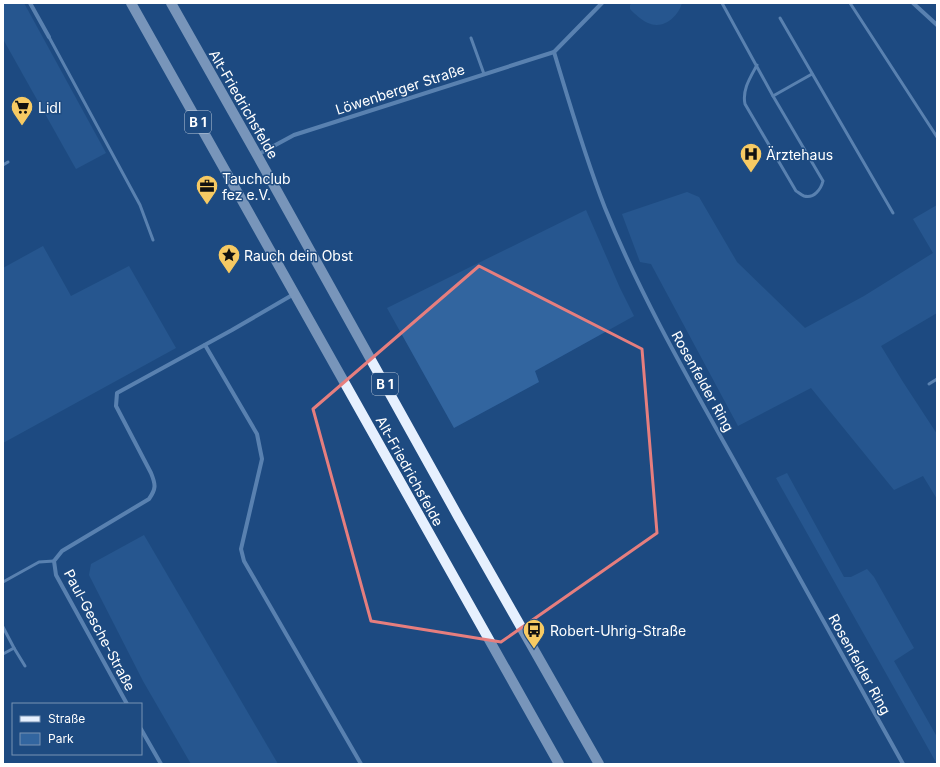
<svg xmlns="http://www.w3.org/2000/svg" width="940" height="767" font-family="Inter,sans-serif">
	<style>
		.green { fill: #32659f }
		.lines { fill: none; stroke-linecap: round; stroke-linejoin: round }
		.service { stroke: #a3c4e9; stroke-width: 3 }
		.minor { stroke: #a3c4e9; stroke-width: 4 }
		.primary { stroke: #e6f0fe; stroke-width: 10 }
		.marked { fill: none; stroke: #e67e7e; stroke-width: 3; stroke-linejoin: round }
		.labels { text-anchor: middle; dominant-baseline: central; stroke-width: 3; stroke-linejoin: round; paint-order: stroke }
		.shield { fill: #1e4b81; stroke: #bcc9d9; stroke-width: 1 }
		.shield-label { font-size: 13px; font-weight: bold; fill: #fff }
		.street-label { font-size: 14px; fill: #fff; stroke: #1e4b81 }
		.poi-label { font-size: 14px; fill: #fff; stroke: #1e4b81; text-anchor: start }
	</style>
	<rect width="100%" height="100%" fill="#1e4b81"/>
	<!-- green -->
	<g class="green">
		<path d="M3,3H24L106,153L76,169L3,39Z"/>
		<path d="M632,3H682C678,17 663,30 648,23C641,20 635,14 630,9V5Z"/>
		<path d="M687,192L699,197L737,262L805,328L864,296L933,253L913,219L937,205V313L881,346L903,382L937,434V499L923,476L894,490L811,388L738,426L651,264L640,262L622,214Z"/>
		<path d="M586,210L620,288L634,316L535,371L539,382L454,428L387,308Z"/>
		<path d="M43,246L71,296L129,266L176,348L3,443V268Z"/>
		<path d="M787,473L844,577H851L867,569L874,577L914,648L894,661L937,737V764L776,478Z"/>
		<path d="M144,535L278,764H191L143,681L89,575L91,564Z"/>
	</g>
	<g class="lines">
		<!-- service -->
		<g class="service">
			<path d="M722,3L773,96L823,181C821,189 814,199 804,196C801,195 798,192 796,191L745,104C742,90 750,78 757,65"/>
			<path d="M850,3L937,137"/>
			<path d="M780,18L893,213"/>
			<path d="M49,37L140,205L153,240"/>
			<path d="M471,38L484,74"/>
			<path d="M773,96L812,74"/>
			<path d="M3,165L8,162"/>
			<path d="M929,384L937,379"/>
			<path d="M3,582L39,562L54,561"/>
			<path d="M3,627L14,648L3,654"/>
			<path d="M14,648L25,666"/>
		</g>
		<!-- minor -->
		<g class="minor">
			<path d="M30,3L49,37"/>
			<path d="M913,3L937,25"/>
			<path d="M554,52C570,105 585,157 605,208C641,297 689,380 736,464C792,564 847,664 903,764"/>
			<path d="M257,155L294,135L554,52L602,3"/>
			<path d="M205,345L257,434L262,459L241,549L244,561L361,764"/>
			<path d="M127,704L56,575L54,561L62,551L149,499C156,489 156,485 151,473L116,406L117,393L232,330L294,294"/>
			<path d="M141,729L161,764"/>
		</g>
		<!-- primary -->
		<g class="primary">
			<path d="M131,3L559,764"/>
			<path d="M171,3L257,155L459,518L599,764"/>
		</g>
	</g>
	<!-- marked area -->
	<path d="M0 0H940V767H0ZM479,266L642,349L657,533L501,642L371,621L313,409Z" fill="#1e4b81" fill-opacity=".55" fill-rule="evenodd"/>
	<path class="marked" d="M479,266L642,349L657,533L501,642L371,621L313,409Z"/>
	<!-- icons -->
	<defs>
		<g id="supermarket-pin" transform="scale(1.15)"><path d="M0 17L-7.5 6A9.5 9.5 0 1 1 7.5 6Z" fill="#f7ca63" stroke="#1e4b81"/><path d="M-6-5.5h2.5l.6 2H6L4.5 2H-2.5L-4.4-4H-6ZM-1.5 3.2a1.3 1.3 0 1 0 .1 0ZM3 3.2a1.3 1.3 0 1 0 .1 0Z" fill="#111"/></g>
		<g id="hospital-pin" transform="scale(1.15)"><path d="M0 17L-7.5 6A9.5 9.5 0 1 1 7.5 6Z" fill="#f7ca63" stroke="#1e4b81"/><path d="M-5-5h3v3.5h4V-5h3V5h-3V1.5h-4V5h-3Z" fill="#111"/></g>
		<g id="office-pin" transform="scale(1.15)"><path d="M0 17L-7.5 6A9.5 9.5 0 1 1 7.5 6Z" fill="#f7ca63" stroke="#1e4b81"/><path d="M-6-3h4V-5.5h4V-3h4V5H-6ZM-1-4.5V-3h2v-1.5ZM-6 0V1H6V0Z" fill="#111"/></g>
		<g id="sight-pin" transform="scale(1.15)"><path d="M0 17L-7.5 6A9.5 9.5 0 1 1 7.5 6Z" fill="#f7ca63" stroke="#1e4b81"/><path d="M0-6L1.8-2.2L6-1.7L2.9 1.2L3.7 5.4L0 3.3L-3.7 5.4L-2.9 1.2L-6-1.7L-1.8-2.2Z" fill="#111"/></g>
		<g id="bus-pin" transform="scale(1.15)"><path d="M0 17L-7.5 6A9.5 9.5 0 1 1 7.5 6Z" fill="#f7ca63" stroke="#1e4b81"/><path d="M-5-6H5V4H4V6H2V4H-2V6H-4V4H-5ZM-3.5-4V0h7V-4ZM-3.5 1.2v1.5H-2V1.2ZM2 1.2v1.5H3.5V1.2Z" fill="#111"/></g>
	</defs>
	<g fill-rule="evenodd">
		<use href="#supermarket-pin" x="22" y="107"/>
		<use href="#hospital-pin" x="751" y="154"/>
		<use href="#office-pin" x="207" y="186"/>
		<use href="#sight-pin" x="229" y="255"/>
		<use href="#bus-pin" x="534" y="630"/>
	</g>
	<g class="labels">
		<!-- shield labels -->
		<g class="shield">
			<rect x="185" y="111" width="26" height="22" rx="3"/>
			<rect x="372" y="373" width="26" height="22" rx="3"/>
		</g>
		<g class="shield-label">
			<text x="198" y="122">B 1</text>
			<text x="385" y="384">B 1</text>
		</g>
		<!-- street labels -->
		<g class="street-label">
			<text transform="translate(400 89) rotate(-18)">Löwenberger Straße</text>
			<text transform="translate(244 104) rotate(60)">Alt-Friedrichsfelde</text>
			<text transform="translate(703 381) rotate(61)">Rosenfelder Ring</text>
			<text transform="translate(410 471) rotate(61)">Alt-Friedrichsfelde</text>
			<text transform="translate(100 630) rotate(62)">Paul-Gesche-Straße</text>
			<text transform="translate(860 664) rotate(61)">Rosenfelder Ring</text>
		</g>
		<!-- poi labels -->
		<g class="poi-label">
			<text x="38" y="107">Lidl</text>
			<text x="766" y="154">Ärztehaus</text>
			<text x="222" y="178">Tauchclub<tspan x="222" dy="16">fez e.V.</tspan></text>
			<text x="244" y="255">Rauch dein Obst</text>
			<text x="550" y="630">Robert-Uhrig-Straße</text>
		</g>
	</g>
	<!-- border -->
	<rect width="940" height="767" fill="none" stroke="#ffffff" stroke-width="8"/>
	<!-- legend -->
	<rect x="12" y="703" width="130" height="52" fill="#1e4b81" stroke="#7893b3"/>
	<rect x="20" y="716" width="20" height="6" fill="#e6f0fe" stroke="#7893b3"/>
	<text x="48" y="723" font-size="12" fill="#ffffff">Straße</text>
	<rect x="20" y="733" width="20" height="12" fill="#32659f" stroke="#7893b3"/>
	<text x="48" y="743" font-size="12" fill="#ffffff">Park</text>
</svg>
